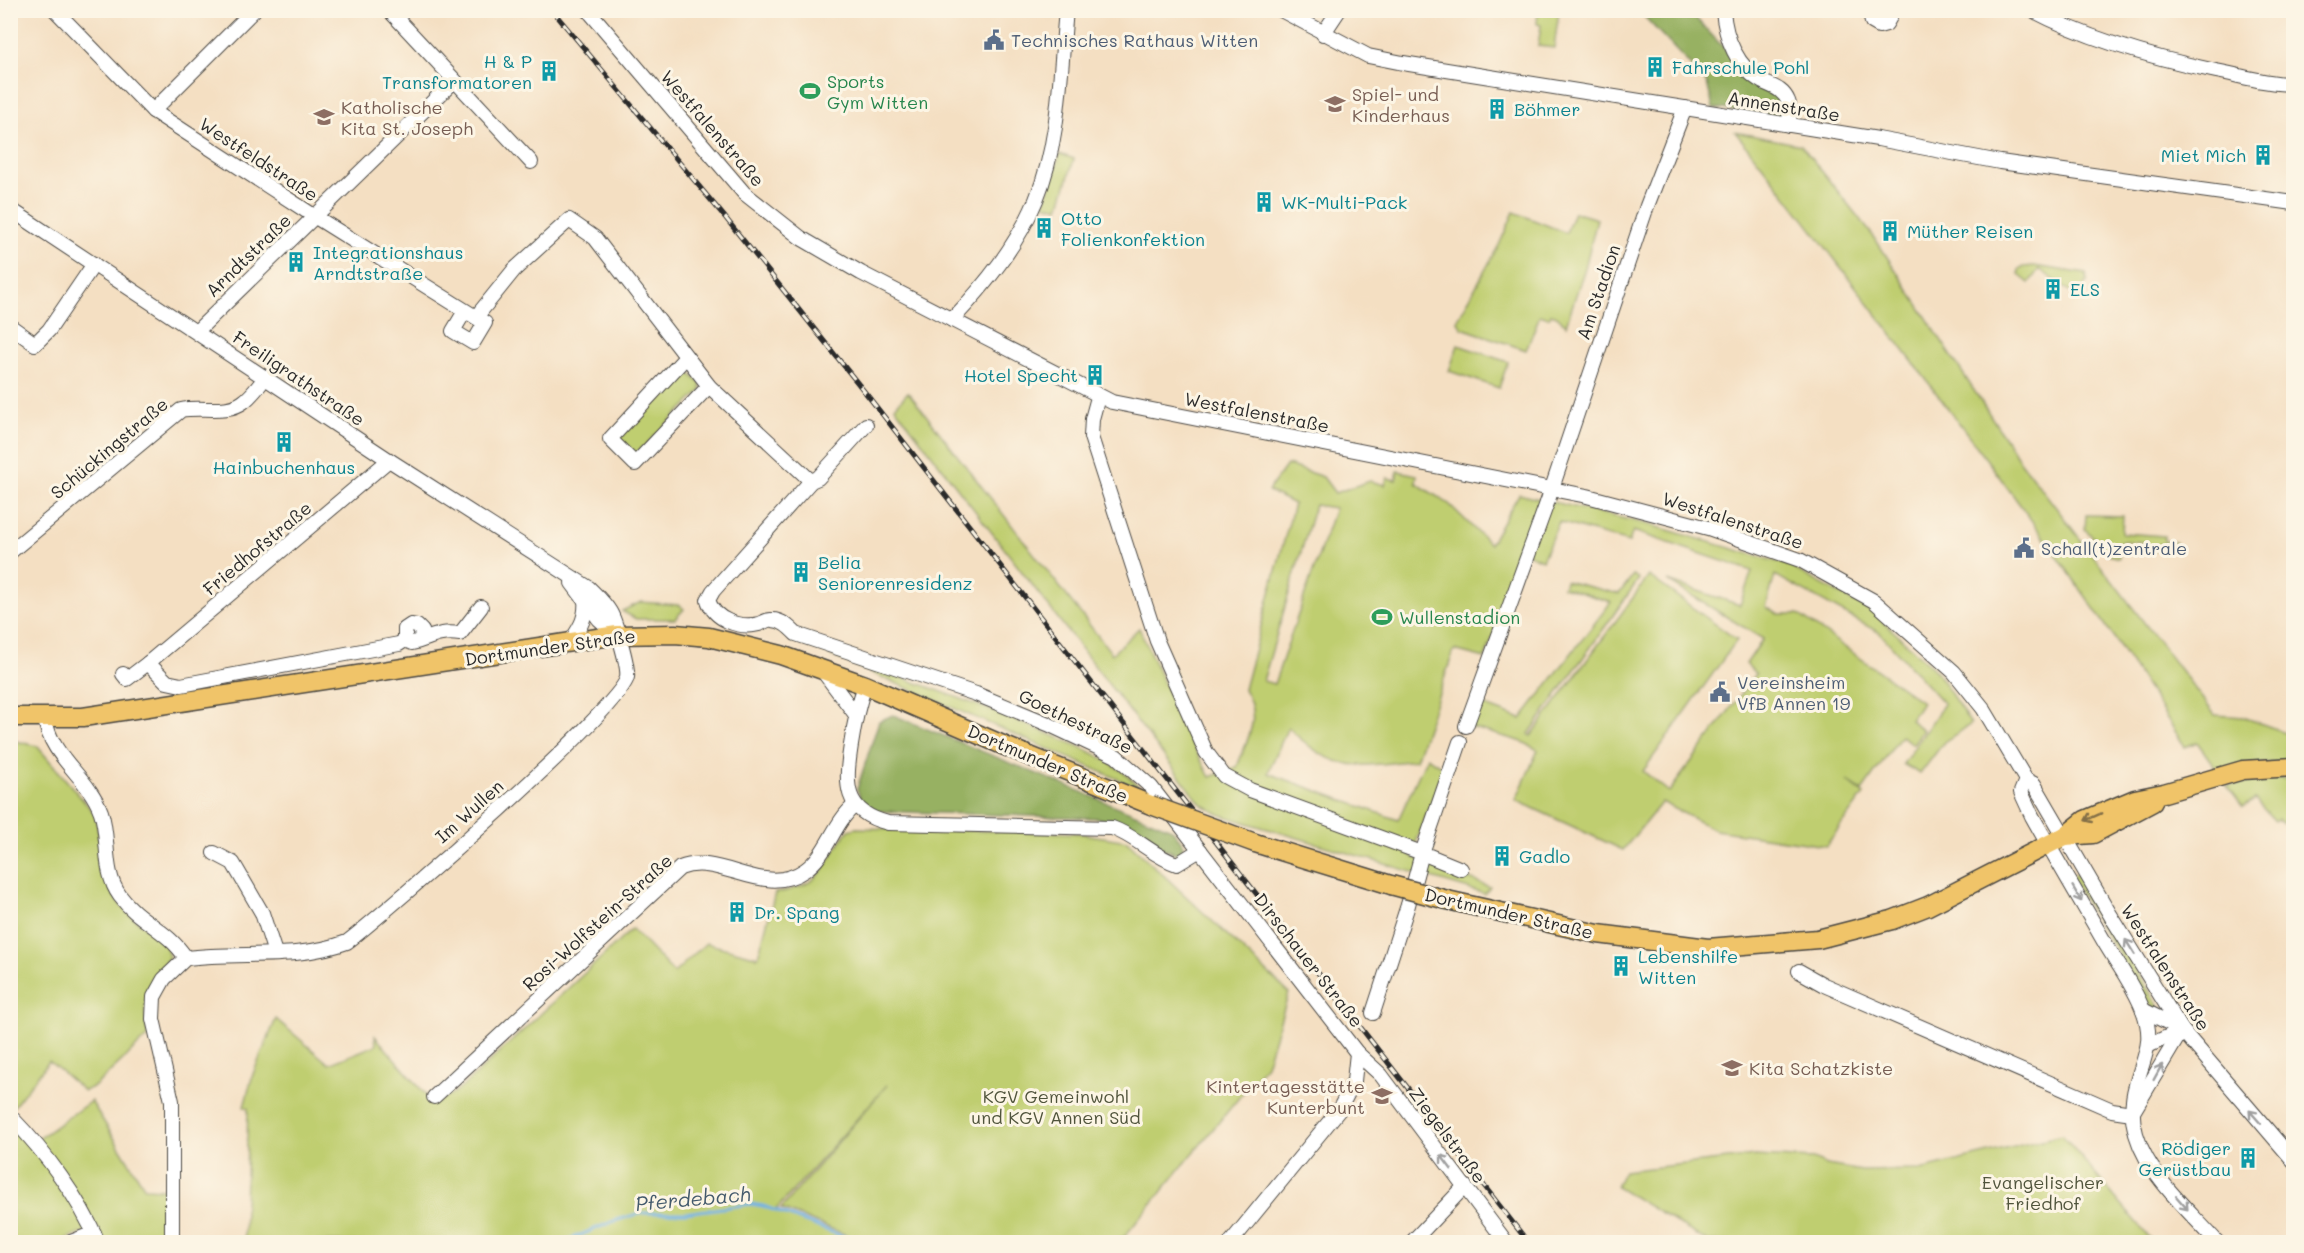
<svg xmlns="http://www.w3.org/2000/svg" width="2304" height="1253" font-family="Mali,sans-serif">
	<style>
		.green { fill: #bfce70; stroke: #757c4e; stroke-width: 1.5; fill-rule: evenodd }
		.forest { fill: #97b162; stroke: #616e46; stroke-width: 1.5 }
		.lines { fill: none; stroke-linecap: round; stroke-linejoin: round }
		.stream { stroke: #72b2e5; stroke-width: 3 }
		.minor-casing { stroke: #494642; stroke-width: 16 }
		.major-casing { stroke: #494642; stroke-width: 21 }
		.minor { stroke: #fff; stroke-width: 14 }
		.major { stroke: #f0c469; stroke-width: 18 }
		.rail-casing { stroke: #2b2b2b; stroke-width: 5 }
		.rail { stroke: #fcf5e5; stroke-width: 3; stroke-dasharray: 9; stroke-linecap: butt }
		.major-bridge-casing { stroke: #494642; stroke-width: 21; stroke-linecap: butt }
		.major-bridge { stroke: #f0c469; stroke-width: 18 }
		.oneway { stroke: #847047 }
		.oneway2 { stroke: #a0a0a0 }
		.labels { text-anchor: middle; dominant-baseline: central; stroke-width: 6; stroke-linejoin: round; paint-order: stroke }
		.service-label { font-size: 18px; fill: #4e5e75; stroke: #fcf5e5; text-anchor: start }
		.culture-label { font-size: 18px; fill: #0d838f; stroke: #fcf5e5; text-anchor: start }
		.leisure-label { font-size: 18px; fill: #27864d; stroke: #fcf5e5; text-anchor: start }
		.education-label { font-size: 18px; fill: #785e54; stroke: #fcf5e5; text-anchor: start }
		.street-label { font-size: 18px; fill: #2b2b2b; stroke: #fcf5e5 }
		.park-label { font-size: 18px; fill: #50543c; stroke: #fcf5e5 }
		.water-label { font-size: 20px; font-style: italic; fill: #445a6c; stroke: #fcf5e5 }
	</style>
	<rect width="100%" height="100%" fill="#fcf5e5"/>
	<filter id="ink" filterUnits="userSpaceOnUse"><feTurbulence type="fractalNoise" baseFrequency=".0167" numOctaves="2"/><feDisplacementMap in="SourceGraphic" scale="12" xChannelSelector="R" yChannelSelector="G"/><feConvolveMatrix kernelMatrix="1 2 1 2 8 2 1 2 1" color-interpolation-filters="sRGB"/></filter>
	<filter id="wash" filterUnits="userSpaceOnUse"><feTurbulence type="fractalNoise" baseFrequency=".008" numOctaves="4" result="noise"/><feDisplacementMap in="SourceGraphic" scale="24" xChannelSelector="R" yChannelSelector="G"/><feGaussianBlur stdDeviation="1.35" result="paint"/><feColorMatrix in="noise" values="0 0 0 0 0 0 0 0 0 0 0 0 0 0 0 0 0 1.4 0 .05"/><feComposite in="paint" operator="in"/></filter>
	<g filter="url(#wash)">
		<rect width="100%" height="100%" fill="#f4dfc2"/>
		<!-- green -->
		<g class="green">
			<path d="M1538,11H1559L1554,48L1538,46L1541,25L1537,24Z"/>
			<path d="M1735,132L1801,145L1874,237L2018,458L2215,715L2243,717L2293,735V760L2217,770L2197,742L2185,747C2099,608 2001,477 1902,348C1847,276 1793,202 1735,132Z"/>
			<path d="M1060,154L1074,159L1059,208L1044,204Z"/>
			<path d="M1514,212L1566,233L1574,212L1597,219L1585,268L1566,325L1557,316L1551,314L1549,318L1540,315L1526,350L1462,328L1457,321L1499,245Z"/>
			<path d="M2034,266L2086,274L2088,281L2077,296L2039,269L2029,283L2019,275V270L2024,267Z"/>
			<path d="M1458,345L1508,362L1499,388L1449,371Z"/>
			<path d="M679,369H685L701,384V391L635,455L618,440Z"/>
			<path d="M908,392L1112,654L1139,628L1189,738L1210,777L1237,767C1248,737 1262,718 1244,689L1294,504L1268,491L1287,465L1323,477L1335,493L1370,481L1385,485L1387,478L1396,480L1398,471L1417,475L1416,483L1449,504L1490,544L1519,494L1647,524L1785,564L1873,612L1936,671L1971,724L1944,742L1920,774L1903,764L1944,704L1880,633L1775,575L1766,607L1778,614H1798L1922,702L1910,720L1923,730L1913,744L1901,736L1862,791L1847,781L1864,794L1826,846L1715,830L1662,802L1623,850L1522,803L1516,800L1538,750L1523,742L1466,726L1475,702L1521,719L1611,602L1563,587L1565,581L1619,594L1633,575L1639,579L1529,734L1531,736L1649,576L1737,640L1643,771L1669,792L1756,674L1746,664L1763,639L1668,581L1740,605L1752,571L1633,531L1629,542L1559,522L1542,560L1524,552L1485,658L1454,650L1416,760C1354,767 1335,774 1288,727L1268,773L1398,820L1427,757L1444,768L1411,856L1490,887L1485,894L1221,815L1201,804L895,407ZM1315,505L1335,508L1274,684L1263,681Z"/>
			<path d="M2086,515L2123,516L2122,533L2164,536V541L2175,542V545L2159,544L2158,551L2143,550L2144,542L2120,541L2119,558L2109,555L2085,529Z"/>
			<path d="M641,602L679,605L684,609L675,619H636L622,611Z"/>
			<path d="M828,654C898,675 967,700 1035,728C1073,744 1113,757 1141,789Z"/>
			<path d="M11,740L37,746L95,814C108,881 100,902 164,939L169,957C149,986 140,1000 148,1036L95,1086L84,1091L49,1061L11,1110Z"/>
			<path d="M2269,778L2293,779V831L2278,819L2275,821L2255,800L2243,807L2227,786Z"/>
			<path d="M856,828L1078,833L1127,841L1289,993L1266,1065L1124,1237L1107,1242H864L781,1209L887,1085L775,1211L856,1242H244L248,1108L244,1107L253,1074L276,1019L329,1064L376,1045L375,1036L434,1104L460,1089L632,929L674,973L706,943L758,957L775,893C829,884 821,864 849,830Z"/>
			<path d="M2077,873L2165,1017L2148,1002L2070,877Z"/>
			<path d="M91,1101L145,1188L165,1189L164,1242H102L97,1227L60,1242H11L10,1120L38,1139Z"/>
			<path d="M2062,1135L2153,1242H1708L1616,1186L1624,1171L1755,1156L1813,1159L1827,1165L1862,1171L1920,1170Z"/>
		</g>
		<!-- forest -->
		<g class="forest">
			<path d="M1639,11H1689L1755,81L1776,95L1784,116L1713,108L1707,83Z"/>
			<path d="M893,715L1172,829L1182,842L1183,848L1178,854L1162,848L1139,831L1097,818L874,811L862,802L857,789L879,721Z"/>
		</g>
		<g class="lines">
			<!-- stream -->
			<path class="stream" d="M564,1242L614,1221L641,1213H685L751,1204L763,1206L858,1242"/>
		</g>
	</g>
	<g filter="url(#ink)">
		<g class="lines">
			<!-- minor casing -->
			<g class="minor-casing">
				<g id="minor">
					<path d="M55,10L153,111L314,216L485,323L473,343L453,331L465,311"/>
					<path d="M389,10L531,162"/>
					<path d="M588,10L744,193L801,238L861,273L1112,402L1587,496L1708,528L1800,560L1874,601L1954,672L1983,708L2026,780L2034,784L2111,916L2182,1030L2294,1161"/>
					<path d="M1281,10L1368,56L1403,63L1878,139L2000,162L2294,203"/>
					<path d="M1723,10C1725,38 1737,68 1763,82C1773,87 1783,89 1788,101C1791,108 1789,118 1789,125"/>
					<path d="M1872,10L1870,14L1872,22L1879,26L1886,24L1890,17L1888,10"/>
					<path d="M2032,10C2089,40 2154,58 2216,71C2242,76 2267,84 2294,84"/>
					<path d="M1323,34L1339,10"/>
					<path d="M153,111L254,10"/>
					<path d="M10,209L389,460L589,588C596,595 605,603 610,612C615,620 629,667 627,677C624,706 385,913 347,942C296,961 240,951 186,958L164,979L154,997L153,1019L172,1101V1242"/>
					<path d="M476,317L514,270L569,220L595,238L709,386L811,481"/>
					<path d="M952,320C985,285 1017,246 1036,200C1060,142 1060,72 1066,10"/>
					<path d="M10,326L35,344L49,330L94,264"/>
					<path d="M197,331L454,81"/>
					<path d="M686,357L610,439L635,464L709,386"/>
					<path d="M1098,397L1092,419L1091,437L1157,641L1206,752L1224,776L1250,790L1422,853L1408,905L1373,1013"/>
					<path d="M866,425L818,478L811,481L713,591L708,600C714,619 738,629 759,624C763,623 767,619 772,620C782,620 789,627 796,634L976,694L1048,724L1116,756L1151,787L1357,1053L1354,1081L1339,1110L1231,1242"/>
					<path d="M10,552L181,410C201,406 227,414 243,402C252,396 259,385 266,377"/>
					<path d="M572,583L599,619L617,635"/>
					<path d="M421,638L422,631L417,626L411,625L405,629V640L412,643C430,639 437,631 460,634L481,607"/>
					<path d="M571,641C581,626 587,617 585,598"/>
					<path d="M148,663L167,682L181,685L399,644L405,640"/>
					<path d="M822,670L856,715"/>
					<path d="M123,674L127,679L148,663L389,460"/>
					<path d="M865,685C858,705 854,725 851,745C845,784 843,812 888,823L1112,828C1136,836 1154,857 1177,864L1200,850"/>
					<path d="M45,719C51,758 88,776 101,812C110,838 102,872 120,896C138,921 168,930 186,958"/>
					<path d="M1466,726L1547,503L1647,206L1685,108"/>
					<path d="M1460,742L1422,853L1461,869"/>
					<path d="M2026,780L2021,792L2032,816C2056,859 2081,901 2105,943C2118,965 2134,986 2143,1010C2155,1042 2144,1055 2136,1085C2117,1151 2178,1198 2217,1242"/>
					<path d="M214,853L233,863L262,913L275,953"/>
					<path d="M1799,971L1824,985L2112,1110L2132,1113"/>
					<path d="M2143,1010L2181,1029"/>
					<path d="M2150,1045L2182,1030"/>
					<path d="M1357,1053L1381,1075L1506,1242"/>
					<path d="M434,1097L680,868C721,852 763,899 805,870C828,854 833,823 855,805"/>
					<path d="M2133,1112L2182,1030"/>
					<path d="M12,1118C46,1153 79,1198 98,1242"/>
					<path d="M71,1242L94,1233"/>
					<path d="M1412,1242L1465,1186"/>
				</g>
			</g>
			<!-- major casing -->
			<g class="major-casing">
				<g id="major">
					<path d="M10,717H83L617,635L675,634L709,637L781,655L865,685L1005,746L1151,805"/>
					<path d="M2065,836L2093,834L2153,802"/>
					<path d="M1255,843L1391,885"/>
					<path d="M1447,900L1598,934L1708,948L1818,939L1892,920L1928,906L2065,836L2085,820L2135,799L2164,793L2243,770L2294,767"/>
				</g>
			</g>
			<!-- minor -->
			<use href="#minor" class="minor"/>
			<!-- major -->
			<use href="#major" class="major"/>
			<!-- rail casing -->
			<g class="rail-casing">
				<path id="rail" d="M552,10L724,216L868,396L1528,1242"/>
			</g>
			<!-- rail -->
			<use href="#rail" class="rail"/>
			<!-- major-bridge casing -->
			<g class="major-bridge-casing">
				<g id="major-bridge">
					<path d="M1151,805L1255,843"/>
					<path d="M1391,885L1447,900"/>
				</g>
			</g>
			<!-- major-bridge -->
			<use href="#major-bridge" class="major-bridge"/>
		</g>
		<!-- one-way arrows -->
		<defs><path id="oneway-shaft" d="M-6 0H5M1.5-3L5.5 0L1.5 3" fill="none" stroke-width="1.6" stroke-linecap="round" stroke-linejoin="round" transform="scale(1.5)"/></defs>
		<use class="oneway" href="#oneway-shaft" transform="translate(2093 817) rotate(156)"/>
		<g class="oneway2">
			<use href="#oneway-shaft" transform="translate(2077 894) rotate(60)"/>
			<use href="#oneway-shaft" transform="translate(2130 947) rotate(-122)"/>
			<use href="#oneway-shaft" transform="translate(2158 1072) rotate(-61)"/>
			<use href="#oneway-shaft" transform="translate(2255 1117) rotate(-131)"/>
			<use href="#oneway-shaft" transform="translate(1446 1162) rotate(-127)"/>
			<use href="#oneway-shaft" transform="translate(2182 1203) rotate(49)"/>
		</g>
	</g>
	<!-- icons -->
	<defs>
		<g id="civic-bare" transform="scale(1.62)"><path d="M-.6-6.5H3V-4.5H.6V-3L4-1V1h2V6H-6V1h2V-1L-.6-3ZM-1.2 2.5V6h2.4V2.5Z" fill="#5c6f8a" stroke="#fcf5e5" stroke-width="2.5" paint-order="stroke"/></g>
		<g id="building-bare" transform="scale(1.62)"><path d="M-4-6H4V6H1V3H-1V6H-4ZM-2.5-4.3h1.7v1.8h-1.7ZM.8-4.3h1.7v1.8H.8ZM-2.5-1h1.7V.8h-1.7ZM.8-1h1.7V.8H.8Z" fill="#0f9aa8" stroke="#fcf5e5" stroke-width="2.5" paint-order="stroke"/></g>
		<g id="stadium-bare" transform="scale(1.62)"><path d="M0-5a6.5 5 0 1 0 0 10a6.5 5 0 1 0 0-10ZM-3.5-1.8h7v3.6h-7Z" fill="#2e9e5b" stroke="#fcf5e5" stroke-width="2.5" paint-order="stroke"/></g>
		<g id="school-bare" transform="scale(1.62)"><path d="M0-5L7-2L0 1L-7-2ZM-4 1L0 2.5L4 1V4Q0 6-4 4Z" fill="#8d6e63" stroke="#fcf5e5" stroke-width="2.5" paint-order="stroke"/></g>
	</defs>
	<g fill-rule="evenodd">
		<use href="#civic-bare" x="994" y="40"/>
		<use href="#building-bare" x="1655" y="67"/>
		<use href="#building-bare" x="549" y="71"/>
		<use href="#stadium-bare" x="810" y="91"/>
		<use href="#school-bare" x="1335" y="104"/>
		<use href="#building-bare" x="1497" y="109"/>
		<use href="#school-bare" x="324" y="117"/>
		<use href="#building-bare" x="2263" y="155"/>
		<use href="#building-bare" x="1264" y="202"/>
		<use href="#building-bare" x="1044" y="228"/>
		<use href="#building-bare" x="1890" y="231"/>
		<use href="#building-bare" x="296" y="262"/>
		<use href="#building-bare" x="2053" y="289"/>
		<use href="#building-bare" x="1095" y="375"/>
		<use href="#building-bare" x="284" y="442"/>
		<use href="#civic-bare" x="2024" y="548"/>
		<use href="#building-bare" x="801" y="572"/>
		<use href="#stadium-bare" x="1382" y="617"/>
		<use href="#civic-bare" x="1720" y="692"/>
		<use href="#building-bare" x="1502" y="856"/>
		<use href="#building-bare" x="737" y="912"/>
		<use href="#building-bare" x="1621" y="966"/>
		<use href="#school-bare" x="1732" y="1068"/>
		<use href="#school-bare" x="1382" y="1096"/>
		<use href="#building-bare" x="2248" y="1158"/>
	</g>
	<g class="labels">
		<!-- service labels -->
		<g class="service-label">
			<text x="1011" y="40">Technisches Rathaus Witten</text>
			<text x="2041" y="548">Schall(t)zentrale</text>
			<text x="1737" y="682">Vereinsheim<tspan x="1737" dy="21">VfB Annen 19</tspan></text>
		</g>
		<!-- culture labels -->
		<g class="culture-label">
			<text x="532" y="61" text-anchor="end">H &amp; P<tspan x="532" dy="21">Transformatoren</tspan></text>
			<text x="1672" y="67">Fahrschule Pohl</text>
			<text x="1514" y="109">Böhmer</text>
			<text x="2246" y="155" text-anchor="end">Miet Mich</text>
			<text x="1281" y="202">WK-Multi-Pack</text>
			<text x="1061" y="218">Otto<tspan x="1061" dy="21">Folienkonfektion</tspan></text>
			<text x="1907" y="231">Müther Reisen</text>
			<text x="313" y="252">Integrationshaus<tspan x="313" dy="21">Arndtstraße</tspan></text>
			<text x="2070" y="289">ELS</text>
			<text x="1078" y="375" text-anchor="end">Hotel Specht</text>
			<text x="284" y="467" text-anchor="middle">Hainbuchenhaus</text>
			<text x="818" y="562">Belia<tspan x="818" dy="21">Seniorenresidenz</tspan></text>
			<text x="1519" y="856">Gadlo</text>
			<text x="754" y="912">Dr. Spang</text>
			<text x="1638" y="956">Lebenshilfe<tspan x="1638" dy="21">Witten</tspan></text>
			<text x="2231" y="1148" text-anchor="end">Rödiger<tspan x="2231" dy="21">Gerüstbau</tspan></text>
		</g>
		<!-- leisure labels -->
		<g class="leisure-label">
			<text x="827" y="81">Sports<tspan x="827" dy="21">Gym Witten</tspan></text>
			<text x="1399" y="617">Wullenstadion</text>
		</g>
		<!-- education labels -->
		<g class="education-label">
			<text x="1352" y="94">Spiel- und<tspan x="1352" dy="21">Kinderhaus</tspan></text>
			<text x="341" y="107">Katholische<tspan x="341" dy="21">Kita St. Joseph</tspan></text>
			<text x="1749" y="1068">Kita Schatzkiste</text>
			<text x="1365" y="1086" text-anchor="end">Kintertagesstätte<tspan x="1365" dy="21">Kunterbunt</tspan></text>
		</g>
		<!-- street labels -->
		<g class="street-label">
			<text transform="translate(1784 106) rotate(9)">Annenstraße</text>
			<text transform="translate(713 128) rotate(49)">Westfalenstraße</text>
			<text transform="translate(259 159) rotate(33)">Westfeldstraße</text>
			<text transform="translate(248 255) rotate(-44)">Arndtstraße</text>
			<text transform="translate(1598 292) rotate(-71)">Am Stadion</text>
			<text transform="translate(299 378) rotate(34)">Freiligrathstraße</text>
			<text transform="translate(1257 412) rotate(11)">Westfalenstraße</text>
			<text transform="translate(109 448) rotate(-40)">Schückingstraße</text>
			<text transform="translate(1733 520) rotate(18)">Westfalenstraße</text>
			<text transform="translate(257 548) rotate(-40)">Friedhofstraße</text>
			<text transform="translate(550 647) rotate(-8)">Dortmunder Straße</text>
			<text transform="translate(1076 721) rotate(26)">Goethestraße</text>
			<text transform="translate(1048 763) rotate(23)">Dortmunder Straße</text>
			<text transform="translate(469 811) rotate(-42)">Im Wullen</text>
			<text transform="translate(1509 913) rotate(13)">Dortmunder Straße</text>
			<text transform="translate(597 922) rotate(-42)">Rosi-Wolfstein-Straße</text>
			<text transform="translate(1309 960) rotate(52)">Dirschauer Straße</text>
			<text transform="translate(2166 967) rotate(57)">Westfalenstraße</text>
			<text transform="translate(1448 1135) rotate(53)">Ziegelstraße</text>
		</g>
		<!-- park labels -->
		<g class="park-label">
			<text x="1056" y="1096">KGV Gemeinwohl<tspan x="1056" dy="21">und KGV Annen Süd</tspan></text>
			<text x="2043" y="1182">Evangelischer<tspan x="2043" dy="21">Friedhof</tspan></text>
		</g>
		<!-- water labels -->
		<g class="water-label">
			<text transform="translate(693 1198) rotate(-5)">Pferdebach</text>
		</g>
	</g>
	<!-- margin -->
	<rect width="2304" height="1253" fill="none" stroke="#fcf5e5" stroke-width="36"/>
</svg>
